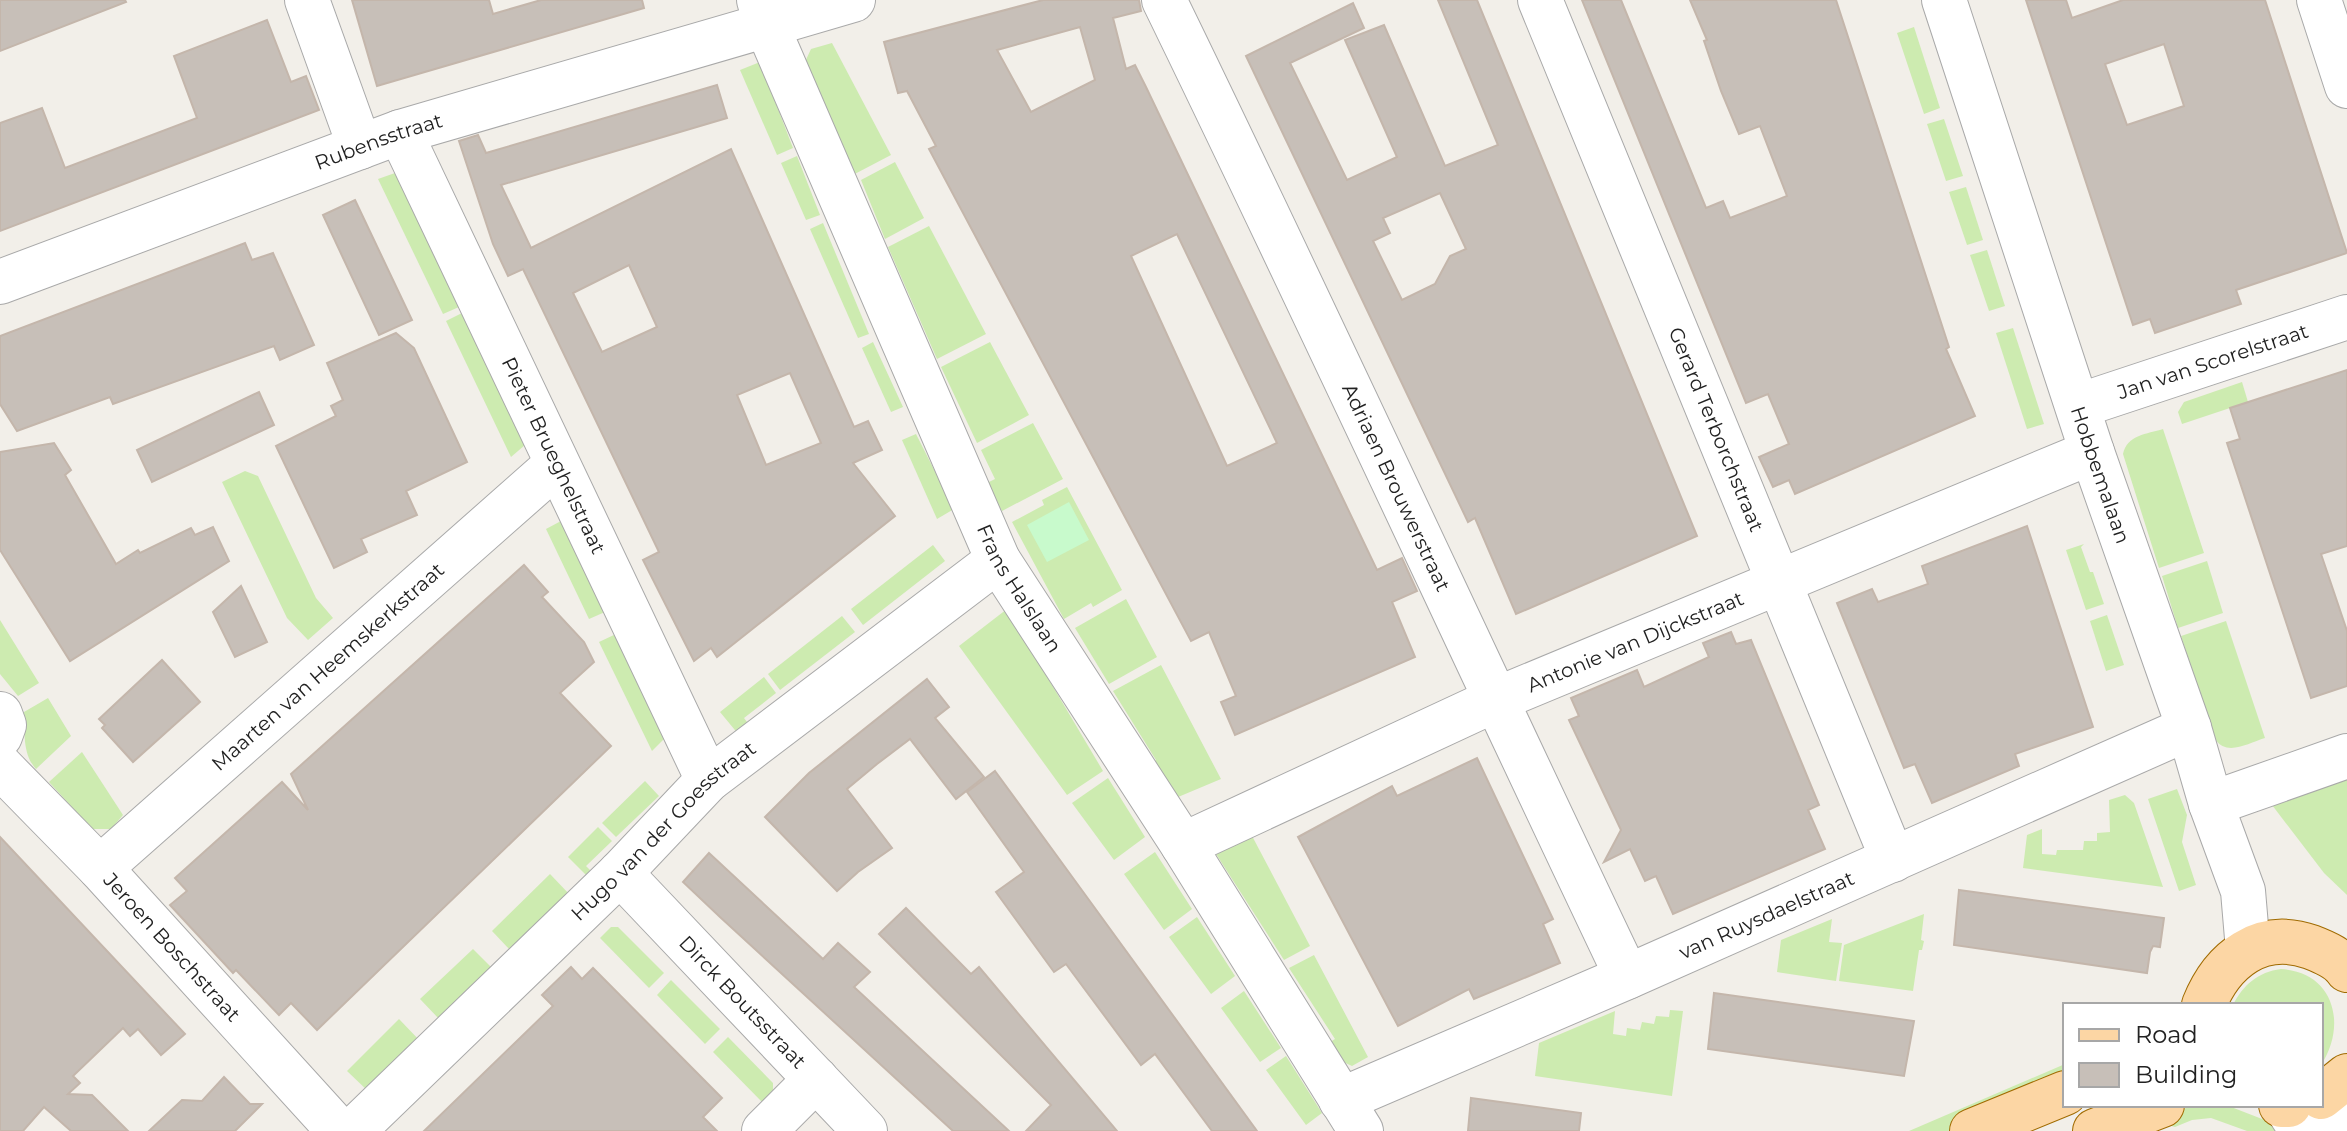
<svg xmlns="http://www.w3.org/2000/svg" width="2347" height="1131" font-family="Montserrat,sans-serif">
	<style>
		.grass { fill: #cdebb0 }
		.park { fill: #c8facc }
		.building { fill: #c7bfb8; stroke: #c4b6ab; stroke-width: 2; fill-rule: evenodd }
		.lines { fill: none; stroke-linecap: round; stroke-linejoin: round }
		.minor-casing { stroke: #a9a9a9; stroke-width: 46 }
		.major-casing { stroke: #a06b00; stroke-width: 46 }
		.minor { stroke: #fff; stroke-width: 44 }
		.major { stroke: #fcd6a4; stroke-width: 44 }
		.labels { text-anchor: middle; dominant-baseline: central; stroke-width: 6; stroke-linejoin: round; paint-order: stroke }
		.street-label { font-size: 20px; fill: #222; stroke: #fff }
	</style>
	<rect width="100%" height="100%" fill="#f2efe9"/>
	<!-- grass -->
	<g class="grass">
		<path d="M1914,27L1940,108L1924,114L1897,33Z"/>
		<path d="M832,43L891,155L849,177L804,64L811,49Z"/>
		<path d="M760,62L793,148L777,155L740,70Z"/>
		<path d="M1944,119L1963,176L1946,181L1927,124Z"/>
		<path d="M797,156L820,215L806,220L781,163Z"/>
		<path d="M895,162L924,218L885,239L861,180Z"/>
		<path d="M395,173L459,307L443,314L378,179Z"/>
		<path d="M1966,187L1983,240L1967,245L1949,192Z"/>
		<path d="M823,223L869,334L858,338L810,229Z"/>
		<path d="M929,226L986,334L937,359L888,247Z"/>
		<path d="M1987,250L2005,306L1989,311L1970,255Z"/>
		<path d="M462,313L525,445L511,457L446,321Z"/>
		<path d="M2013,328L2044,424L2027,429L1996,333Z"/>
		<path d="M873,342L903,407L891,412L862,348Z"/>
		<path d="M990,342L1029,415L977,443L941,367Z"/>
		<path d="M2242,382L2248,402L2182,424L2178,412L2184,402Z"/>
		<path d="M1033,423L1063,479L1002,511L987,483L995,479L981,450Z"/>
		<path d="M2163,429L2204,553L2159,568L2123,454C2127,435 2147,434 2163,429Z"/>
		<path d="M916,434L954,509L937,519L902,440Z"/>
		<path d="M245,471L258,476L316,598L333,618L308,640L287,618L222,482Z"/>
		<path d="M1067,487L1122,590L1093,607L1091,603L1064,619L1012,522L1044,505L1042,500Z"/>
		<path d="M561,521L605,612L589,619L546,529Z"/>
		<path d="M2084,544L2081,547L2090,572H2093L2104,604L2086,610L2066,550Z"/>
		<path d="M933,545L945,561L863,625L851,609Z"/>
		<path d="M2207,561L2223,613L2178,628L2162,576Z"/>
		<path d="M1126,599L1157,657L1109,684L1075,628Z"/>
		<path d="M1007,609L1103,771L1067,795L959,646Z"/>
		<path d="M2107,615L2124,665L2106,671L2090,621Z"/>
		<path d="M842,616L855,632L780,690L768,674Z"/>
		<path d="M0,620L39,683L18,696L0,674Z"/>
		<path d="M2226,621L2265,738C2248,743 2227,757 2215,739L2181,636Z"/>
		<path d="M616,634L665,738L652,751L599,642Z"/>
		<path d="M1161,665L1221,779L1171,800L1147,765L1156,760L1113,691Z"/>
		<path d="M764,677L776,693L744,718L750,726L739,735L720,712Z"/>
		<path d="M48,698L71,736L36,769C22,754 25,731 24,712Z"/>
		<path d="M82,752L123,815L111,829H92L49,782Z"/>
		<path d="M2347,764V895L2324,873L2272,805Z"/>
		<path d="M1108,778L1145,837L1114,860L1072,803Z"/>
		<path d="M645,781L659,796L616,837L602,823Z"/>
		<path d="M2177,789L2187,815L2182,842L2196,885L2179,891L2148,799Z"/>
		<path d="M2125,795L2134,803L2163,887L2023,868L2027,835L2042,829V854L2056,855L2057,850H2083L2084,841H2097V833L2110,832L2109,800Z"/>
		<path d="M598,827L612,841L586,866L594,874L589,878L568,857Z"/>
		<path d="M1251,834L1310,946L1284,960L1216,854L1221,847Z"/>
		<path d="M1155,852L1192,909L1164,930L1124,874Z"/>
		<path d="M550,874L571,896L512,952L492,931Z"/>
		<path d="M1924,914L1921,940L1924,941L1922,950H1919L1913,991L1839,981L1844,945Z"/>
		<path d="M1197,917L1235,976L1211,994L1169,937Z"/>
		<path d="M1832,919L1829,942L1842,943L1836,981L1777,972L1781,940Z"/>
		<path d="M611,927H618L664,973L649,988L600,938Z"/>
		<path d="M473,949L494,970L441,1021L420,999Z"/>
		<path d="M1314,955L1368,1057L1352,1066L1339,1060L1327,1044L1335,1039L1289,968Z"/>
		<path d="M2281,969C2335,972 2347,1026 2321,1065V1005H2233C2243,985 2258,972 2281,969Z"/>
		<path d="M671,980L720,1029L705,1044L657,995Z"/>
		<path d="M1244,991L1281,1048L1260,1062L1221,1008Z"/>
		<path d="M1670,1010L1683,1011L1672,1096L1535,1076L1539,1043L1615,1011L1613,1034L1626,1036L1627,1028L1640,1030L1642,1022L1654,1024L1656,1016L1669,1017Z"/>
		<path d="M399,1019L421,1042L369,1092L347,1071Z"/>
		<path d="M728,1037L773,1083V1090L762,1102L713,1052Z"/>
		<path d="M1286,1056L1322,1113L1306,1125L1266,1070Z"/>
		<path d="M2065,1064V1081L1948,1131H1909Z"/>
		<path d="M2193,1105H2226L2275,1124L2286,1131H2247L2211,1118L2192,1120L2175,1127L2168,1125L2165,1117Z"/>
	</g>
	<!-- park -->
	<path class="park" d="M1069,502L1089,540L1047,562L1027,525Z"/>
	<!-- building -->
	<g class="building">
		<path d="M0,0H125L126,2L0,51Z"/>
		<path d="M352,0H489L493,14L541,0H642L644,8L377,86Z"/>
		<path d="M1043,0H1139L1141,11L1113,18L1126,69L1135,65L1146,87L1377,570L1402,558L1417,591L1392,602L1415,657L1235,735L1221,702L1236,696L1209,632L1191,641L929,149L936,146L907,91L898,93L884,42ZM1080,27L1095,80L1031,112L997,50ZM1177,234L1277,443L1227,466L1131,256Z"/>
		<path d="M1438,0H1477L1697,536L1516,614L1475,518L1468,522L1246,56L1353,3L1364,28L1290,63L1347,180L1397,157L1345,40L1384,25L1445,166L1498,145ZM1440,193L1466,249L1450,256L1435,284L1402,300L1373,241L1390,233L1383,218Z"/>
		<path d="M1582,0H1621L1706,208L1723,201L1730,218L1787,196L1760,126L1739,134L1721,91L1704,41L1707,40L1690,0H1836L1949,347L1946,349L1975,416L1795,494L1789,480L1773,487L1759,457L1789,444L1768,394L1746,403Z"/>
		<path d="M2026,0H2066L2072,18L2123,0H2265L2347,253L2236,290L2241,304L2155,333L2150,319L2133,325ZM2164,44L2184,106L2127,125L2105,64Z"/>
		<path d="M267,20L291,82L306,76L319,110L0,231V123L42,108L65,168L197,118L174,56Z"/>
		<path d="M717,85L727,118L501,185L531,248L731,149L854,427L868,421L882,450L853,463L895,516L717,657L711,648L694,661L643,560L659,552L523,269L508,276L493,244L459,141L478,135L486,153ZM629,265L657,327L602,352L573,293ZM790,373L821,443L766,465L737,395Z"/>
		<path d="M355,200L412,320L379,335L323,215Z"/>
		<path d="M245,243L252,260L273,253L314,345L280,360L274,346L113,404L110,397L17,431L0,404V336Z"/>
		<path d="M396,333L414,348L467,462L406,491L417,515L361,539L367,552L334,568L276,446L336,416L331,406L343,400L327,363Z"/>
		<path d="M2347,370V546L2321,554L2347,631V686L2311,698L2227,443L2240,439L2230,408Z"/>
		<path d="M259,392L274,425L152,482L137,450Z"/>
		<path d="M54,443L71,470L65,475L116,564L138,550L140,553L191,528L195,535L213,527L229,561L70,661L0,550V452Z"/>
		<path d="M2027,526L2093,727L2015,754L2019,766L1932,803L1915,764L1904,768L1837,603L1872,589L1878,602L1928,584L1922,566Z"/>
		<path d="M524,565L548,592L542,597L584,642L594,662L560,693L611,746L317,1030L291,1003L279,1015L236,970L233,973L170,905L187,891L175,878L282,782L308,810L291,774Z"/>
		<path d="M241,586L267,642L235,657L213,612Z"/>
		<path d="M1731,632L1736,644L1751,640L1819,805L1808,810L1825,849L1673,914L1656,876L1645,881L1630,849L1604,862L1621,830L1569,720L1579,716L1571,698L1637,670L1644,687L1709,657L1703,643Z"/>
		<path d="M162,660L200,702L133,762L102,728L105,725L99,719Z"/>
		<path d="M927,679L949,707L935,718L984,777L956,799L910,739L877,764L847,789L892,848L858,872L837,891L765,817L809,773Z"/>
		<path d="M1477,758L1553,919L1543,924L1560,963L1474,999L1469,989L1398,1026L1298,837L1392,786L1397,796Z"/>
		<path d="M995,771L1073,878L1257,1131H1212L1155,1054L1141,1065L1066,964L1054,972L996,892L1024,872L967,792Z"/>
		<path d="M0,837L185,1034L161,1055L138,1029L130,1036L123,1028L73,1076L80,1083L68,1094L92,1095L128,1131H71L44,1107L23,1131H0Z"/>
		<path d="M709,853L823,959L838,943L870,972L854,987L1009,1131H953L720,917L683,882Z"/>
		<path d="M1959,890L2164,918L2160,947L2153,946L2150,952L2147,973L1954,945Z"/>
		<path d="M906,908L971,974L979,967L1117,1131H1026L1051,1105L879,934Z"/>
		<path d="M571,967L582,979L593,968L722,1098L703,1117L717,1131H424L553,1006L542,995Z"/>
		<path d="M1714,993L1914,1021L1904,1076L1708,1049Z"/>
		<path d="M224,1077L250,1104H262L235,1131H149L182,1100L202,1101Z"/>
		<path d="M1471,1098L1581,1113L1579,1131H1468Z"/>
	</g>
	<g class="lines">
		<!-- minor casing -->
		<g class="minor-casing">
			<g id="minor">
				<path d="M307,0L360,147"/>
				<path id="s1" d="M759,0L766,24L998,560L1183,845L1361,1131"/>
				<path id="s2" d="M1164,0C1322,324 1472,652 1627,977"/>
				<path id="s3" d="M1540,0L1893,860"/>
				<path id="s4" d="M1944,0L2092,452L2189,728L2211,804L2243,891L2248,950"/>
				<path d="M2319,0L2347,86"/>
				<path id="s5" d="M400,132L708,780"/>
				<path id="s6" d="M0,282L400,132L853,0"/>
				<path id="s7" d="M2078,406L2347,317"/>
				<path d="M0,714L4,725L0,736"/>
				<path id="s8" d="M0,766L100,868L339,1131"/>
				<path d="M2211,804L2347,756"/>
				<path id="s9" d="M1183,845L1495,700L2092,452"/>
				<path id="s10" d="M100,868L556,465"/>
				<path id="s11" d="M620,873L865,1131"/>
				<path d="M2332,1090L2347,1131"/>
				<path id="s12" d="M1341,1100L1627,977L2189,728"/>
				<path d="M2285,1105L2302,1131"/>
				<path id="s13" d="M353,1131L620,873L708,780L998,560"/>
				<path d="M764,1131L816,1079"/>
			</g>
		</g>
		<!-- major casing -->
		<g class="major-casing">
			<g id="major">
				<path d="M2204,1005C2222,960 2260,929 2311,947C2324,952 2340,959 2347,970"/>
				<path d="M2321,1097L2347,1076"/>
				<path d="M2281,1105H2289"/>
				<path d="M1972,1131L2065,1093"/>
				<path d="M2095,1131L2162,1105"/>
			</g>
		</g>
		<!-- minor -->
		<use href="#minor" class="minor"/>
		<!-- major -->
		<use href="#major" class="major"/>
	</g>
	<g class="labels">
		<!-- street labels -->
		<g class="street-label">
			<text stroke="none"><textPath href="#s6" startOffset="404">Rubensstraat</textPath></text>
			<text stroke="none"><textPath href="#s7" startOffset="142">Jan van Scorelstraat</textPath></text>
			<text stroke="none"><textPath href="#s3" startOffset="464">Gerard Terborchstraat</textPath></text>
			<text stroke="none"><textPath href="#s5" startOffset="358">Pieter Brueghelstraat</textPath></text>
			<text stroke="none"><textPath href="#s4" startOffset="500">Hobbemalaan</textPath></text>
			<text stroke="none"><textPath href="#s2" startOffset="540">Adriaen Brouwerstraat</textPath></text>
			<text stroke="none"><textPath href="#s1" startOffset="644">Frans Halslaan</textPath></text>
			<text stroke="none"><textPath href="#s9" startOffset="496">Antonie van Dijckstraat</textPath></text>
			<text stroke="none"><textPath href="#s10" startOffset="304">Maarten van Heemskerkstraat</textPath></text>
			<text stroke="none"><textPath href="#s13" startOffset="432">Hugo van der Goesstraat</textPath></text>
			<text stroke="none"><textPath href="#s12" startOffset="464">van Ruysdaelstraat</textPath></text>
			<text stroke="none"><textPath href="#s8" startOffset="250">Jeroen Boschstraat</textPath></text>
			<text stroke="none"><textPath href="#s11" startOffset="178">Dirck Boutsstraat</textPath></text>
		</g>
	</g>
	<!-- legend -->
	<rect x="2063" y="1003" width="260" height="104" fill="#ffffff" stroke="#a7a7a7" stroke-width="2"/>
	<rect x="2079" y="1029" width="40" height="12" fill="#fcd6a4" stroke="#a7a7a7" stroke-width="2"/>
	<text x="2135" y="1043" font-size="24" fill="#222222">Road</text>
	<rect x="2079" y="1063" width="40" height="24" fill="#c7bfb8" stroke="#a7a7a7" stroke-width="2"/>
	<text x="2135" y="1083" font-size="24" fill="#222222">Building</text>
</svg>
